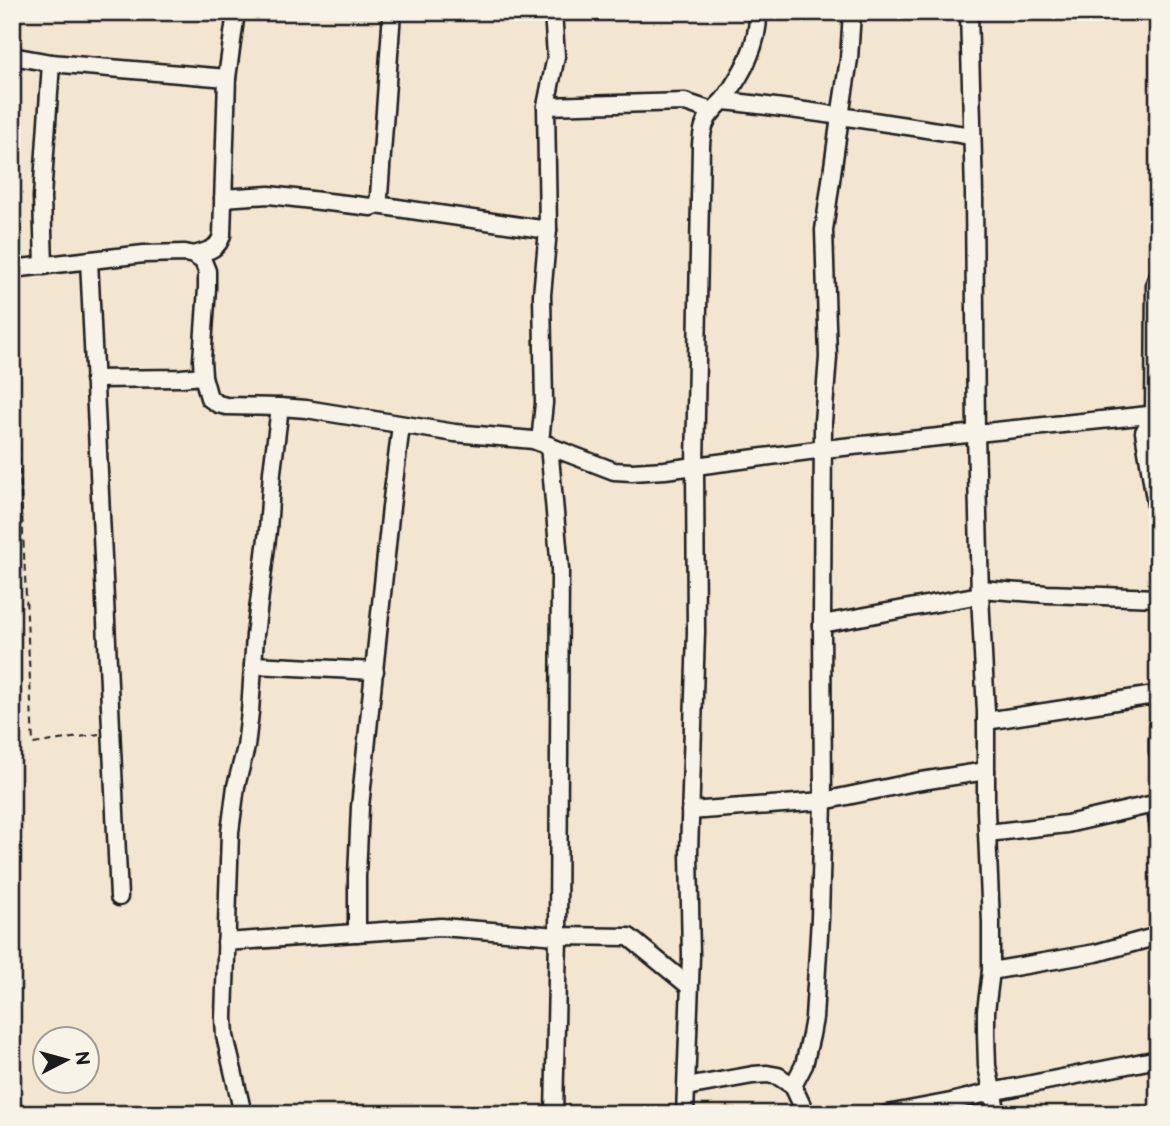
<svg xmlns="http://www.w3.org/2000/svg" width="1170" height="1126" font-family="'Balsamiq Sans',sans-serif">
	<style>
		.lines { fill: none; stroke-linecap: round; stroke-linejoin: round }
		.minor-casing { stroke: #1c1c1c; stroke-width: 21 }
		.path { stroke: #1c1c1c; stroke-width: 2; stroke-dasharray: 7 5; stroke-linecap: butt }
		.minor { stroke: #f7f3e8; stroke-width: 16 }
	</style>
	<rect width="100%" height="100%" fill="#f3e6d1"/>
	<filter id="ink" filterUnits="userSpaceOnUse"><feTurbulence type="fractalNoise" baseFrequency=".0143" numOctaves="2"/><feDisplacementMap in="SourceGraphic" scale="14" xChannelSelector="R" yChannelSelector="G"/><feConvolveMatrix kernelMatrix="1 2 1 2 8 2 1 2 1" color-interpolation-filters="sRGB"/></filter>
	<g filter="url(#ink)">
		<g class="lines">
			<!-- minor casing -->
			<g class="minor-casing">
				<g id="minor">
					<path d="M553,12L556,56L546,106L685,102L712,111"/>
					<path d="M969,12L974,194L976,433L980,595L986,712V810L991,922V971L986,1011V1033L987,1066L997,1114"/>
					<path d="M12,56L51,63L227,78"/>
					<path d="M723,101C806,109 889,124 972,136"/>
					<path d="M223,198L269,195L371,207L377,205L379,196L392,12"/>
					<path d="M377,205L548,230"/>
					<path d="M194,255C207,251 218,250 222,235L227,78L236,12"/>
					<path d="M89,260L119,897"/>
					<path d="M44,266L42,197L51,63"/>
					<path d="M12,269L144,254L185,253L194,255L203,261L207,271V288L202,360L203,376L209,398L218,404L226,406L280,407L306,409L455,433L533,440L614,471L632,472L665,470L824,449L1158,414"/>
					<path d="M1158,276L1155,283L1154,415L1144,432L1158,517"/>
					<path d="M94,379L181,378L203,376"/>
					<path d="M540,442L544,403L542,295L548,230L546,106"/>
					<path d="M549,445L560,569L558,936L554,1114"/>
					<path d="M980,589L1047,594L1158,598"/>
					<path d="M822,624L980,595"/>
					<path d="M253,665L375,671"/>
					<path d="M986,721L1148,696L1158,700"/>
					<path d="M1158,739V752"/>
					<path d="M1155,803L1158,823"/>
					<path d="M690,811L823,801L915,782L986,771"/>
					<path d="M988,833L1067,824L1158,803"/>
					<path d="M357,933V877L360,807L391,507L401,425"/>
					<path d="M226,942L441,927L558,936L629,937L689,986"/>
					<path d="M991,971L1096,953L1158,936"/>
					<path d="M793,1086L804,1065L811,1035L814,1018L820,918L823,801L822,624L823,422L828,357L824,230L840,117L849,59L852,12"/>
					<path d="M686,1087L753,1075L767,1074L778,1076L793,1086L806,1114"/>
					<path d="M243,1114L225,1036L224,1018L230,832L236,786L246,747L250,712L255,635L268,530L272,472L280,407"/>
					<path d="M685,1114L691,956L689,853L696,632L695,466L701,145C702,131 704,120 714,110C718,105 722,102 725,98C743,72 759,45 758,12"/>
					<path d="M887,1114L951,1102L991,1092L1158,1059"/>
				</g>
			</g>
			<!-- path -->
			<path class="path" d="M12,301L33,744L99,734"/>
			<!-- minor -->
			<use href="#minor" class="minor"/>
		</g>
	</g>
	<!-- margin -->
	<rect width="1170" height="1126" fill="none" stroke="#f7f3e8" stroke-width="42"/>
	<rect x="21" y="21" width="1128" height="1084" fill="none" stroke="#1c1c1c" stroke-width="2.5" filter="url(#ink)"/>
	<!-- north arrow -->
	<g transform="translate(66 1060) rotate(84)"><circle r="33" fill="#f7f3e8" stroke="#9f9d96" stroke-width="2"/>
	<path d="M0-5L12 26L0 18L-12 26Z" fill="#1c1c1c"/>
	<text y="-10" font-size="19" font-weight="bold" text-anchor="middle" fill="#1c1c1c">N</text>
	</g>
</svg>
